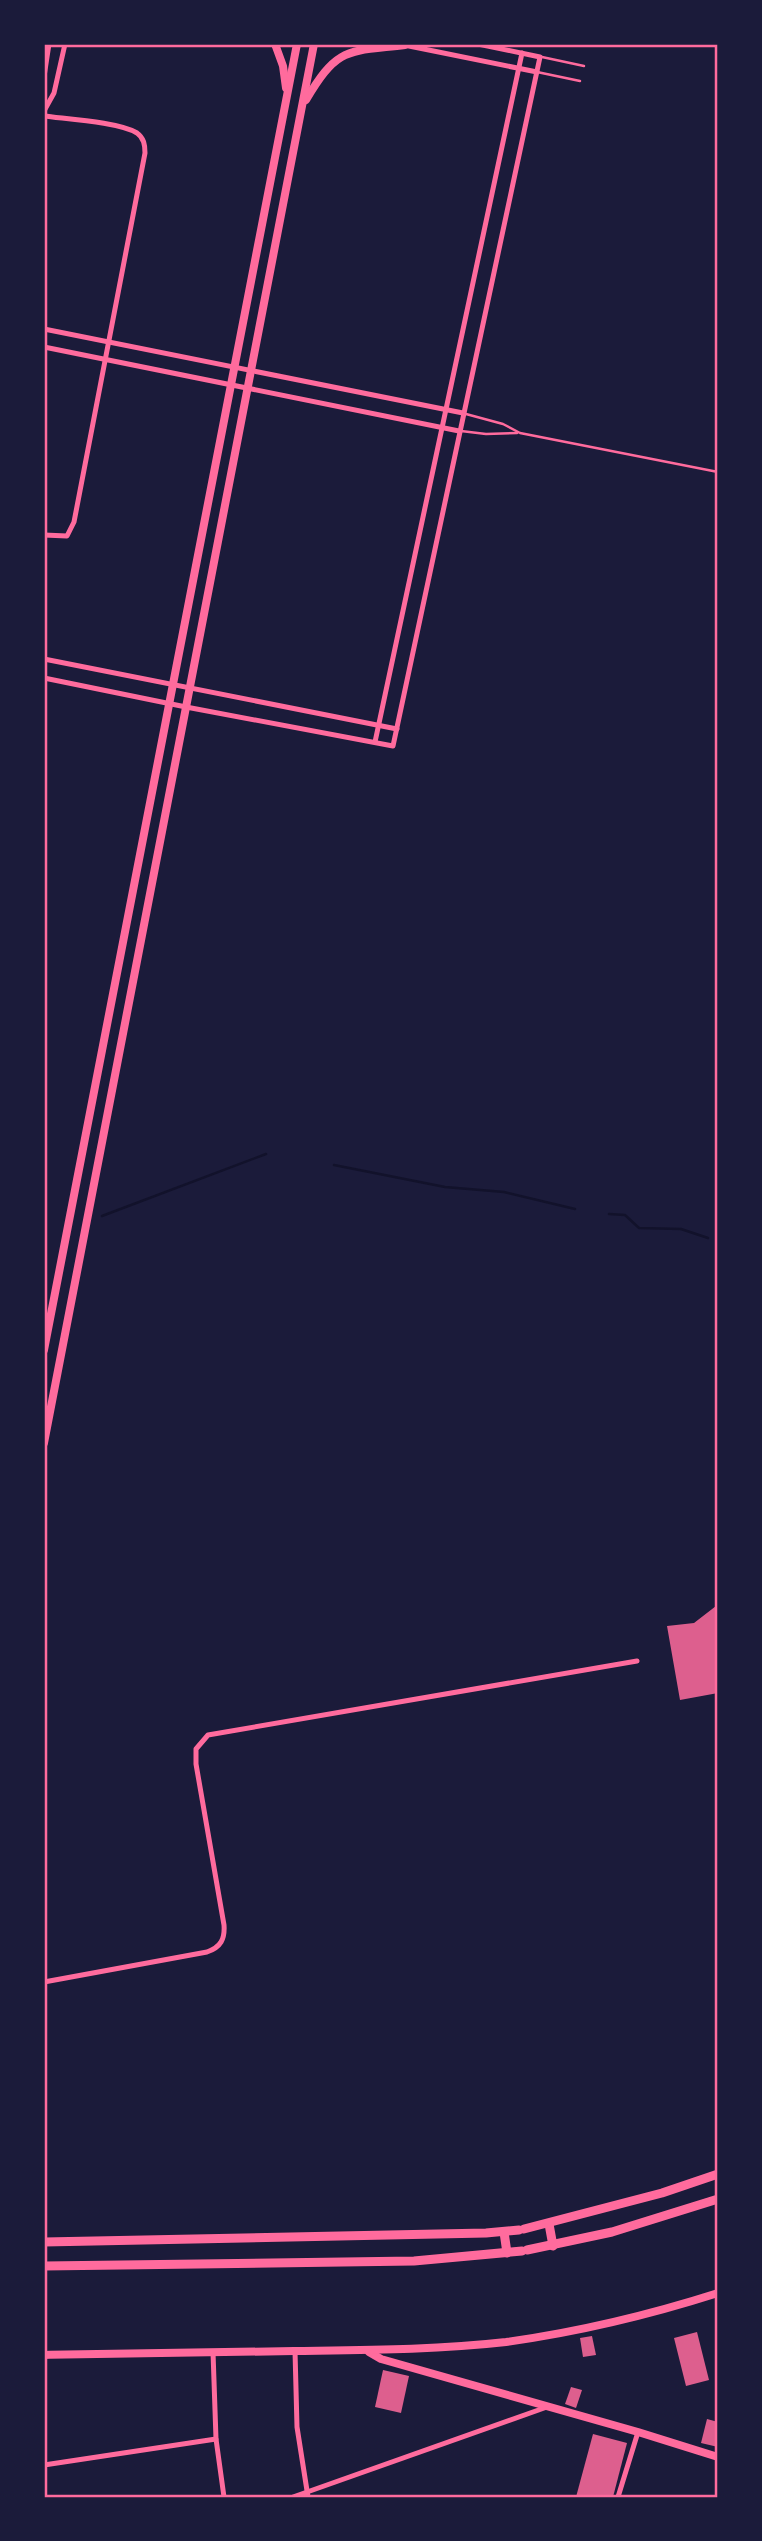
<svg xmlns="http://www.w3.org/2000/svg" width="762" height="2541" font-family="'Archivo Narrow',sans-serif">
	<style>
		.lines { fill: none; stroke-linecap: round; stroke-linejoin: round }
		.stream { stroke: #12122b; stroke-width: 2.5 }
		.building { fill: #dd5f8e }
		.service { stroke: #ff6b9d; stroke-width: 2.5 }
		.minor { stroke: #ff6b9d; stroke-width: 5 }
		.secondary { stroke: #ff6b9d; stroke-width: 8 }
		.primary { stroke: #ff6b9d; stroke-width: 9 }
		.neatline { fill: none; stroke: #ff6b9d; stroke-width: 2.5 }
	</style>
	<rect width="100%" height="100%" fill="#1b1b3a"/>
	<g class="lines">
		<!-- stream -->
		<g class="stream">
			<path d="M334,1165L445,1187L504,1192L575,1209"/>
			<path d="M609,1214L625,1215L639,1228L681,1229L708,1238"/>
			<path d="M102,1216L266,1154"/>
		</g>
	</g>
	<!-- building -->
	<g class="building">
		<path d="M716,1606H718V1693L680,1700L667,1626L694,1623Z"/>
		<path d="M697,2332L709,2380L686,2386L674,2338Z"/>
		<path d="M592,2336L596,2355L583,2357L580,2338Z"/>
		<path d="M383,2370L409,2376L401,2413L375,2407Z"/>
		<path d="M571,2387L582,2390L576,2408L565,2404Z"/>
		<path d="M707,2419L718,2422V2447L701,2443Z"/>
		<path d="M593,2434L627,2443L613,2497H576Z"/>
	</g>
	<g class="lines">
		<!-- service -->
		<g class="service">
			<path d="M542,57L584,66"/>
			<path d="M537,72L580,81"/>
			<path d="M466,414L503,424L520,433L718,472"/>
			<path d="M461,431L486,434L517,433"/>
		</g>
		<!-- minor -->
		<g class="minor">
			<path d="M404,45L537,72"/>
			<path d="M44,77L49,44"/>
			<path d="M44,111L54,93L65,44"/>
			<path d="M44,116C66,119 119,122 137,133C144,138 145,145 145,153L74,522L67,536L44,535"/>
			<path d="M44,329L463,413"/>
			<path d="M44,347L459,431"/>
			<path d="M44,659L397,729"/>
			<path d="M44,678L186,707L393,746L540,57L478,44"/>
			<path d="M375,742L522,53"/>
			<path d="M44,1982L207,1952C221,1947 225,1939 224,1925L196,1764V1749L208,1735L637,1661"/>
			<path d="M295,2351L297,2427L308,2497"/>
			<path d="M213,2352L216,2439L224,2497"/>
			<path d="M44,2465L216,2439"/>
			<path d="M293,2497L547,2407"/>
			<path d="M618,2497L638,2432"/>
		</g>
		<!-- secondary -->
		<g class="secondary">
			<path d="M275,44L283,66L286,88"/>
			<path d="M306,100C338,46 347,52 405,45"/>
			<path d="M44,1350L297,44"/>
			<path d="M44,1443L314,44"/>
			<path d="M369,2352L381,2359L638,2432L718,2457"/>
			<path d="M44,2355C127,2353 210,2352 294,2351C365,2350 435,2350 506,2342C578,2332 649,2315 718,2293"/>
		</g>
		<!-- primary -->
		<g class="primary">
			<path d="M549,2224L553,2246"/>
			<path d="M524,2229L662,2193L718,2174"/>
			<path d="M504,2232L507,2253"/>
			<path d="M44,2242L486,2233L519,2230"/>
			<path d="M527,2250L612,2232L718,2199"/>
			<path d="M44,2266L414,2261L522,2251"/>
		</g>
	</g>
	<!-- border -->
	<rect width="762" height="2541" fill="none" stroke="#1b1b3a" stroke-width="91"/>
	<rect x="46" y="46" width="670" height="2450" class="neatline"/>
</svg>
